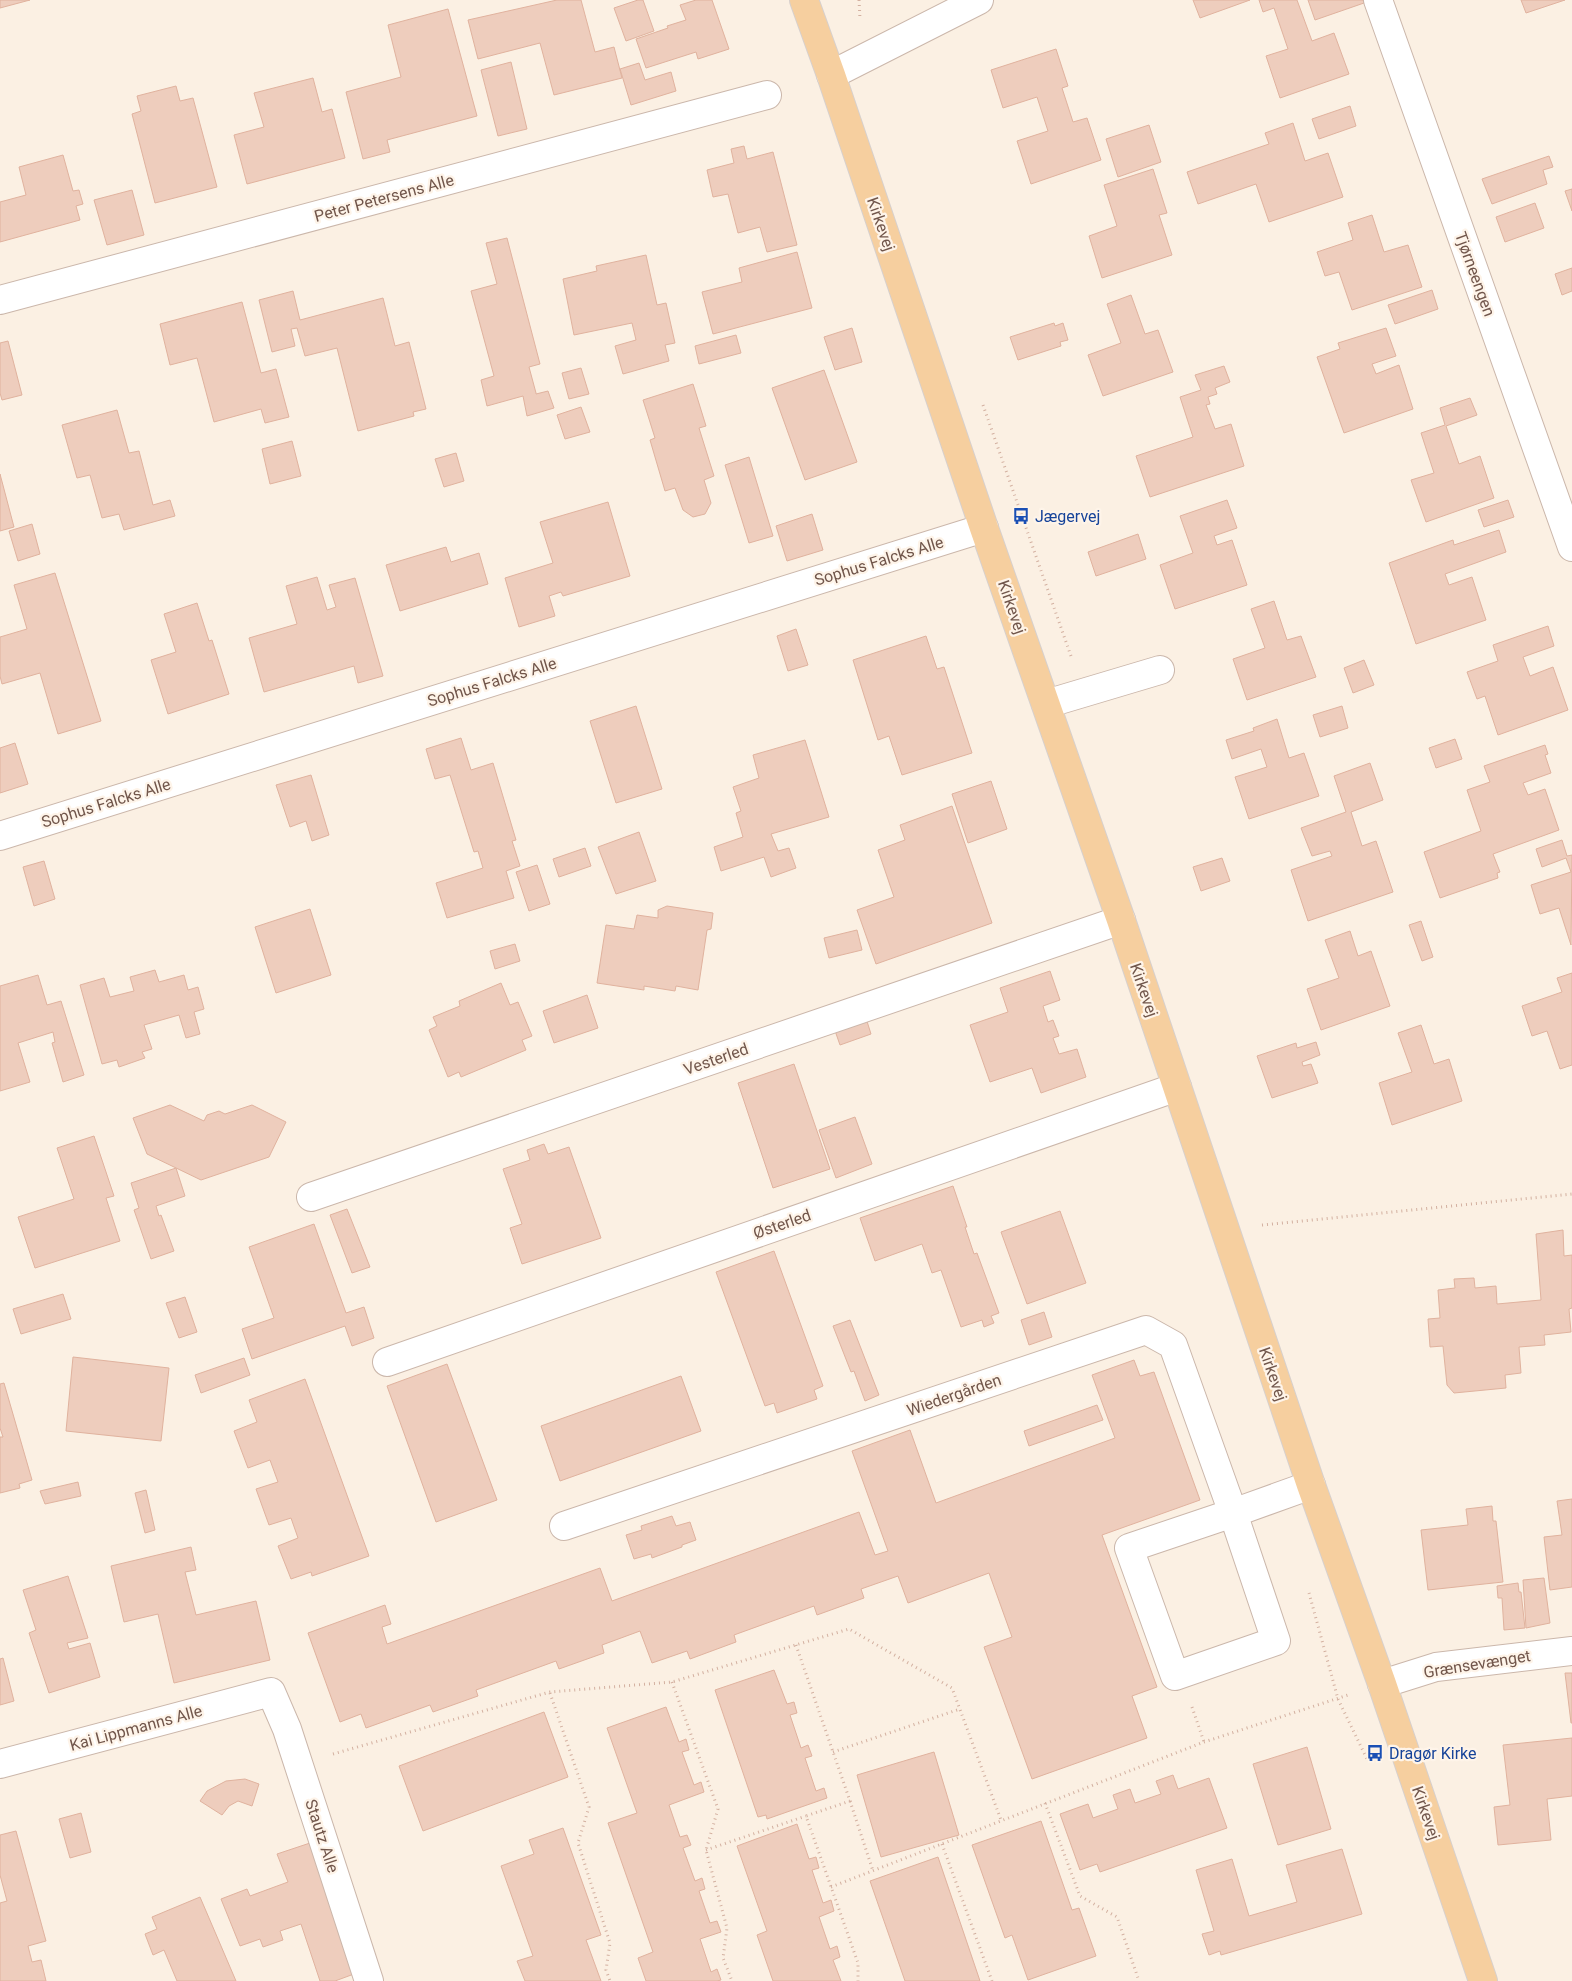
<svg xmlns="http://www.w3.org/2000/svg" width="1572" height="1981" font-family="Roboto,sans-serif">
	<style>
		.building { fill: #eecdbd; stroke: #e0b29e }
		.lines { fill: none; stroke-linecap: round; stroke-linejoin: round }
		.minor-casing { stroke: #cbb7ab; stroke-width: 30 }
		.major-casing { stroke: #d7d0cd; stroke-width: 30 }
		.path { stroke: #d3b0a0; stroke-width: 3; stroke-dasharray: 1 4; stroke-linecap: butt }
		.minor { stroke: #fff; stroke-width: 28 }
		.major { stroke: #f6cf9f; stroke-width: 28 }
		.labels { text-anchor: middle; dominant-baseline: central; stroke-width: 4.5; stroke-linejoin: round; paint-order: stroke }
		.street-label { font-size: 16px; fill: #71564b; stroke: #fef4e9 }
		.transit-label { font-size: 16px; fill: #164399; stroke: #fef4e9; text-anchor: start }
	</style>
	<rect width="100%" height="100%" fill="#fbf0e3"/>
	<!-- building -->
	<g class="building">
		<path d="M0,0H30L0,8Z"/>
		<path d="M557,0H581L595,52L614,47L622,78L554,95L540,43L478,59L468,20Z"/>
		<path d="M638,0H643L654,31L626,41L614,8Z"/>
		<path d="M696,0H712L729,49L698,59L696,52L646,68L636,39L668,28L667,26L686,20L680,5Z"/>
		<path d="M1193,0H1250L1200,18Z"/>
		<path d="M1259,0H1297L1312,41L1334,33L1349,74L1280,98L1266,56L1288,49L1274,8L1263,12Z"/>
		<path d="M1308,0H1363L1364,3L1315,20Z"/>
		<path d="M1521,0H1565L1526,13Z"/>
		<path d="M448,9L477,116L387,140L390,152L363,159L346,92L401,77L388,25Z"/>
		<path d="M1056,49L1068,86L1062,88L1073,122L1087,118L1101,160L1031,184L1017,141L1048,131L1037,97L1003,108L991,70Z"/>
		<path d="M511,62L527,129L498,136L481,70Z"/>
		<path d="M639,63L645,80L671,72L676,91L631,105L620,69Z"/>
		<path d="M313,78L322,112L332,109L345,158L247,184L234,135L264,127L254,93Z"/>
		<path d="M176,86L180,101L193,98L217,187L155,203L132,114L141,111L137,96Z"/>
		<path d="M1350,106L1356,126L1319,139L1312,119Z"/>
		<path d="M1293,123L1305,161L1328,153L1343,197L1269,222L1256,184L1198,204L1187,172L1269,144L1265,133Z"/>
		<path d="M1149,125L1161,162L1118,177L1106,139Z"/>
		<path d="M744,146L747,159L773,152L797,245L767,252L760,227L738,233L728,194L713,197L707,170L734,163L731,149Z"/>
		<path d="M63,155L73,191L79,190L83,204L76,206L80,220L0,242V202L26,195L19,167Z"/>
		<path d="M1549,156L1553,167L1543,170L1547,184L1492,204L1482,179Z"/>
		<path d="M1153,169L1167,213L1159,215L1172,255L1102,278L1089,236L1117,226L1104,185Z"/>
		<path d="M1572,189V211L1565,191Z"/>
		<path d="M132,190L144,235L107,245L94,200Z"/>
		<path d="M1535,203L1544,228L1505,242L1496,217Z"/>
		<path d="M1372,215L1384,252L1408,245L1422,287L1352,310L1339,272L1325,276L1317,252L1353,240L1348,223Z"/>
		<path d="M507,238L540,364L529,367L536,393V394L548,391L554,408L527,416L523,396L487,406L481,380L494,376L471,291L497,284L486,243Z"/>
		<path d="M797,252L812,308L713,334L702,292L742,282L739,268Z"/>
		<path d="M646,255L657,305L666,303L675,343L665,345L669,361L623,374L615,346L636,340L632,323L574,335L563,279L597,271L596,266Z"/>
		<path d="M1572,268V291L1562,295L1555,274Z"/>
		<path d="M1432,290L1438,309L1395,324L1388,305Z"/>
		<path d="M293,291L300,320L383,298L395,346L409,342L426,409L413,412L414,416L358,431L337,348L305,356L297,328L291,329L295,346L272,352L259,300Z"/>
		<path d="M1131,295L1145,334L1158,330L1173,372L1103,396L1088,355L1121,343L1107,304Z"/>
		<path d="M242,302L261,373L276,369L289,417L265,423L261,409L214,422L197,358L170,365L160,324Z"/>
		<path d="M1054,323L1055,326L1063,323L1068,340L1060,342L1061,346L1018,360L1010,337Z"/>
		<path d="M852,328L862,362L835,370L824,337Z"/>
		<path d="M1386,328L1396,356L1372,364L1376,374L1399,365L1413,409L1344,433L1317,357L1340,349L1338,343Z"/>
		<path d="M736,335L741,353L699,364L695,346Z"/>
		<path d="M8,341L22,395L2,400L0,393V343Z"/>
		<path d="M1224,366L1230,382L1215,388L1217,394L1208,397L1210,404L1206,405L1215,429L1231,424L1244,466L1150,497L1136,456L1193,437L1180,397L1201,390L1195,375Z"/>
		<path d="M581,368L589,394L569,399L562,373Z"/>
		<path d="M824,370L857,462L805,480L772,388Z"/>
		<path d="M693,384L706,426L699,428L714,476L704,480L711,503L705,514L693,517L683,510L675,488L665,491L650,440L655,438L643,400Z"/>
		<path d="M1470,398L1477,415L1446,426L1459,464L1480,456L1494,498L1426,522L1411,480L1434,473L1421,433L1445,425L1440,408Z"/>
		<path d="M581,407L590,432L565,439L557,415Z"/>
		<path d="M117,410L129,453L139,451L153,505L170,500L175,516L124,530L119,514L102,518L90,475L77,478L62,425Z"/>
		<path d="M292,441L301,476L270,484L262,449Z"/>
		<path d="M456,453L464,481L444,487L435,459Z"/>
		<path d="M749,457L773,536L749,543L725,465Z"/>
		<path d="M0,474L14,527L0,531Z"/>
		<path d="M1227,500L1237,528L1214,536L1217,545L1232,540L1247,585L1175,609L1160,565L1193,553L1180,516Z"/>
		<path d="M1508,500L1514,517L1484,527L1478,510Z"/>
		<path d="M608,502L630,576L563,596L561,592L549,596L555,616L519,627L505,578L553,563L540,522Z"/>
		<path d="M812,514L823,550L787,561L776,526Z"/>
		<path d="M32,524L40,554L18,561L9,531Z"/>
		<path d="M1499,530L1506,552L1445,574L1449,585L1472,577L1486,620L1416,644L1389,563L1453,540L1454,545Z"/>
		<path d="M1138,534L1146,559L1096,576L1088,552Z"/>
		<path d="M446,547L451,562L479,553L488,584L400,611L386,565Z"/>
		<path d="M55,573L101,721L58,734L40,673L2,684L0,676V637L27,629L14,585Z"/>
		<path d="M317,577L327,610L336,607L329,585L355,578L383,676L358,683L354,666L264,692L249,638L297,624L286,586Z"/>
		<path d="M1274,601L1287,640L1301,636L1316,677L1247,700L1233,659L1265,648L1251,609Z"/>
		<path d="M197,603L209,641L212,640L229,694L168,714L151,660L176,652L164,614Z"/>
		<path d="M1548,626L1554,646L1523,657L1530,676L1553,667L1568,710L1498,735L1485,696L1477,699L1467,672L1498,661L1493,645Z"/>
		<path d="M796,629L808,665L788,671L777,636Z"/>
		<path d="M926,636L937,669L944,667L972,753L902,775L889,736L878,740L853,660Z"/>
		<path d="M1364,660L1374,685L1353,693L1344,668Z"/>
		<path d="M636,706L662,789L616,803L590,721Z"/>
		<path d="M1342,706L1348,728L1320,737L1313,715Z"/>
		<path d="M1277,719L1289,758L1304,753L1319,796L1249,819L1235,777L1267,767L1261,749L1232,759L1226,740L1254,731L1253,728Z"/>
		<path d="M461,738L471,770L493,763L516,840L512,841L520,866L506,871L514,898L447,918L436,883L483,868L478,851L474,852L450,775L435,779L426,749Z"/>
		<path d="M1455,739L1462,759L1436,768L1429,748Z"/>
		<path d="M805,740L829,817L771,834L778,851L789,848L796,868L771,877L764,857L721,871L714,847L743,837L736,813L741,811L733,787L759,778L753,755Z"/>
		<path d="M15,743L28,784L0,793V748Z"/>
		<path d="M1545,745L1548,754L1545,755L1551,773L1523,783L1528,795L1545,789L1559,830L1493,854L1500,872L1497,873L1498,878L1440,898L1424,852L1481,831L1467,790L1490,782L1484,766Z"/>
		<path d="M1370,763L1383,800L1351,812L1362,846L1376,841L1393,892L1308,921L1291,870L1332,856L1330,851L1312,856L1301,828L1346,812L1334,776Z"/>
		<path d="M311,775L329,835L312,841L306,821L290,827L276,785Z"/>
		<path d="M991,781L1007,829L968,843L952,794Z"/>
		<path d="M952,806L992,923L876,964L857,910L894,897L878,850L905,840L900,825Z"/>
		<path d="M639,832L656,881L616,894L598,847Z"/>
		<path d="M1562,840L1567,856L1572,855L1571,945L1559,908L1540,914L1531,885L1571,872L1566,858L1542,867L1536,849Z"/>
		<path d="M585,848L591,866L559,877L553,859Z"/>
		<path d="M1222,858L1230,881L1201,891L1193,867Z"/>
		<path d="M44,861L55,899L34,906L23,867Z"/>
		<path d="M537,865L550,904L529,911L516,872Z"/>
		<path d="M667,906L713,913L711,929L707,930L698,990L676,986L675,991L644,986V990L597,983L606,925L634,929L637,915L658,918V910Z"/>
		<path d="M310,909L331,975L276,993L255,927Z"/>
		<path d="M1421,921L1433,957L1422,961L1409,925Z"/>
		<path d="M857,930L862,950L829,958L824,938Z"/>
		<path d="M1350,931L1358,956L1371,951L1390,1006L1321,1030L1307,989L1339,978L1325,940Z"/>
		<path d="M515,944L520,961L495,969L490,951Z"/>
		<path d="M155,970L159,982L184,975L188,990L198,987L204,1009L194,1012L200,1034L186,1038L179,1015L144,1025L152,1049L142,1052L145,1058L119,1067L117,1060L102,1064L80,985L104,978L110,997L134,991L130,977Z"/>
		<path d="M1050,971L1060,1000L1043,1006L1048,1022L1053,1020L1059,1036L1053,1038L1059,1054L1077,1049L1086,1077L1041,1093L1032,1068L990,1082L970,1025L1008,1012L1000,988Z"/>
		<path d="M1572,973V1065L1560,1069L1547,1031L1532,1036L1522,1006L1562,992L1557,978Z"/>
		<path d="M38,975L47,1005L61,1001L84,1075L63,1082L52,1043L55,1042L53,1032L18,1043L30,1082L0,1091V986Z"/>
		<path d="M501,983L510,1005L518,1002L532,1036L522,1040L526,1050L461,1077L459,1072L448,1077L429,1030L437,1026L433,1017L460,1006L459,1001Z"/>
		<path d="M587,995L598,1028L554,1043L543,1011Z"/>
		<path d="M865,1015L871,1034L840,1045L833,1025Z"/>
		<path d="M1421,1025L1434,1064L1449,1059L1462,1101L1392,1125L1379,1083L1412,1072L1398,1033Z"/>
		<path d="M1316,1042L1320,1055L1302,1062L1303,1066L1311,1064L1318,1083L1272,1098L1257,1056L1296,1043L1297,1048Z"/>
		<path d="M794,1064L830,1169L773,1188L738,1083Z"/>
		<path d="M170,1105L204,1121L207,1115L219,1111L225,1114L252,1105L286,1122L269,1157L201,1180L147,1154L133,1118Z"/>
		<path d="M855,1117L872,1164L836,1178L819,1130Z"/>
		<path d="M94,1136L114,1196L106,1198L120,1241L35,1268L18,1217L74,1199L57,1148Z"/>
		<path d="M544,1144L548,1154L569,1147L601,1238L522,1264L510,1228L522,1224L503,1169L530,1160L527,1150Z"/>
		<path d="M176,1168L185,1196L156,1206L159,1216L161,1215L174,1251L151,1259L134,1210L139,1208L131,1183Z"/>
		<path d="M953,1186L967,1227H965L974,1254L977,1253L999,1313L991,1316L994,1323L984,1327L982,1320L961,1327L941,1270L932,1273L922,1244L875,1261L860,1218Z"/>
		<path d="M347,1209L370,1267L352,1273L330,1215Z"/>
		<path d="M1060,1211L1086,1283L1027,1304L1001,1232Z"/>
		<path d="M314,1224L346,1313L364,1307L374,1338L352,1346L345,1326L252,1359L242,1329L274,1318L249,1247Z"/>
		<path d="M1563,1230L1564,1256L1572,1255V1308L1569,1309L1571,1332L1544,1335L1545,1345L1519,1347L1521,1373L1505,1375L1506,1388L1454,1393L1447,1385L1443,1346L1430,1347L1428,1319L1440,1318L1438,1290L1455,1288L1454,1279L1474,1278L1475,1288L1496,1286L1497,1304L1541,1300L1536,1234Z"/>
		<path d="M774,1251L823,1386L814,1390L817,1399L777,1413L774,1403L765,1406L716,1272Z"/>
		<path d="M63,1294L71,1319L21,1334L13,1309Z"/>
		<path d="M185,1297L197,1332L179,1338L166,1303Z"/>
		<path d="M1044,1312L1052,1337L1029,1345L1021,1320Z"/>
		<path d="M850,1320L879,1395L865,1401L854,1371L851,1372L833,1326Z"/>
		<path d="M73,1357L169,1368L161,1441L66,1431Z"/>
		<path d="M244,1358L250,1375L201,1393L195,1375Z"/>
		<path d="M1134,1360L1140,1376L1154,1372L1200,1500L1102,1535L1157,1687L1132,1696L1147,1738L1032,1779L984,1647L1012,1637L989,1573L908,1603L898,1576L861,1589L864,1598L817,1615L814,1606L734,1635L736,1642L690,1659L687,1651L652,1663L640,1631L602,1645L604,1653L559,1669L556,1661L476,1690L478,1696L433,1712L430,1705L366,1728L361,1714L340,1722L308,1633L385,1605L391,1624L382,1627L387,1644L600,1568L612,1601L859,1512L875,1555L888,1551L852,1451L910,1430L936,1503L1115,1438L1092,1375Z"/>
		<path d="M447,1364L497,1500L436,1522L387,1386Z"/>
		<path d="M681,1376L701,1431L560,1481L541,1426Z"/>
		<path d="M305,1379L369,1556L312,1576L311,1572L291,1579L278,1546L298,1538L291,1518L269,1525L256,1489L278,1482L270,1460L248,1468L234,1431L257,1422L249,1400Z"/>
		<path d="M4,1383L32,1480L19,1484L20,1488L0,1493V1437H3L0,1428V1384Z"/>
		<path d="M1097,1405L1103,1420L1029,1446L1024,1431Z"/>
		<path d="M78,1482L81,1496L45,1504L40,1491Z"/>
		<path d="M146,1490L155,1530L145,1533L135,1493Z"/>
		<path d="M1572,1499V1587L1550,1590L1544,1537L1562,1535L1557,1501Z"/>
		<path d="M1492,1506L1493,1521H1496L1503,1582L1428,1590L1421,1530L1468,1525L1466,1509Z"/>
		<path d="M672,1516L676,1526L690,1522L696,1540L682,1545V1547L652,1558L651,1554L634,1559L626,1535L642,1530L641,1526Z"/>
		<path d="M191,1547L196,1570L185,1572L196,1615L256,1601L270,1660L174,1683L158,1614L124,1622L111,1566Z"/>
		<path d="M68,1576L88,1638L67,1643L69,1649L90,1643L100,1677L49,1693L29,1633L36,1630L23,1590Z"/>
		<path d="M1544,1578L1550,1623L1526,1628L1523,1580Z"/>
		<path d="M1518,1583L1519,1592H1521L1525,1628L1504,1630L1502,1598H1498L1497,1586Z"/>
		<path d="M3,1658L14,1701L0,1705V1659Z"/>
		<path d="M774,1670L787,1704L794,1702L797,1713L790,1715L801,1748L808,1745L812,1756L805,1758L816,1791L824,1788L827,1798L767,1819L766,1815L758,1817L715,1690Z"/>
		<path d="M1565,1673H1572V1723H1571Z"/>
		<path d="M666,1707L679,1742L686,1739L689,1750L682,1752L694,1785L701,1782L704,1792L669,1805L680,1837L687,1835L691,1845L683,1848L695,1881L702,1878L705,1889L699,1891L710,1923L717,1921L721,1932L700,1939L711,1972L717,1969L721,1980L717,1981H646L638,1958L653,1952L608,1823L637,1813L607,1728Z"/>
		<path d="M544,1712L568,1777L423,1831L399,1766Z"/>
		<path d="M1572,1738V1796L1547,1799L1551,1840L1498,1845L1494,1807L1510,1805L1503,1745Z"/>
		<path d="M1307,1747L1331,1829L1278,1845L1253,1764Z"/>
		<path d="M934,1752L959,1835L881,1857L857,1775Z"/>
		<path d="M1173,1775L1178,1789L1209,1778L1227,1828L1100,1872L1097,1864L1080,1870L1060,1814L1088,1804L1093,1818L1118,1809L1113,1795L1130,1789L1135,1803L1161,1794L1156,1781Z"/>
		<path d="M245,1779L259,1784L252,1806L238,1801L229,1806L222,1815L200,1801L207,1791L226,1781Z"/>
		<path d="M81,1813L91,1852L70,1858L59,1819Z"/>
		<path d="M1041,1821L1072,1910L1079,1908L1096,1956L1028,1980L1012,1935L1005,1938L972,1845Z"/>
		<path d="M797,1824L809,1859L816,1857L819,1868L812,1870L823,1903L831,1900L834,1911L819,1917L830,1949L837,1946L840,1957L833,1960L841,1981H773L757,1935L767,1931L737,1846Z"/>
		<path d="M563,1828L601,1935L586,1940L601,1981H525L517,1961L533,1956L501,1866L534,1854L529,1840Z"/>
		<path d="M16,1831L46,1941L28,1946L32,1962L41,1960L46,1981H0V1903L7,1901L0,1875V1835Z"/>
		<path d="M310,1843L354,1974L335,1981H320L301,1924L280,1931L283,1940L263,1947L260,1939L240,1946L221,1899L247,1889L250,1896L288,1882L277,1854Z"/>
		<path d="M1342,1849L1362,1914L1221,1955L1220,1951L1209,1955L1202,1934L1214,1931L1196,1870L1232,1859L1249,1916L1297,1902L1286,1865Z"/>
		<path d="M938,1857L979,1978L980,1981H905L870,1881Z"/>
		<path d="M200,1897L236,1981H177L164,1950L153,1955L145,1934L157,1929L152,1917Z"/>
	</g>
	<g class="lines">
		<!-- minor casing -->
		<g class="minor-casing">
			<g id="minor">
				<path d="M1378,0L1572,547"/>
				<path d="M831,75L979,0"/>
				<path d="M0,300L767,95"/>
				<path d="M1046,704L1160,670"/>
				<path d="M0,836L984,528"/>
				<path d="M311,1197L1121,920"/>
				<path d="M387,1362L1177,1087"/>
				<path d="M1233,1513L1276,1641L1175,1676L1129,1548Z"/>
				<path d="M564,1526L1146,1330L1173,1345L1233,1513L1311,1485"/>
				<path d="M1382,1684L1436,1667L1572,1651"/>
				<path d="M0,1764L271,1692L287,1729L369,1981"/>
			</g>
		</g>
		<!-- major casing -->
		<g class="major-casing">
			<path id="major" d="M804,0L831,75L984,528L1121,920L1311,1485L1382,1684L1483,1981"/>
		</g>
		<!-- path -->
		<g class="path">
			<path d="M859,0L860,19"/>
			<path d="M983,405L1072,659"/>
			<path d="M1262,1225L1572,1194"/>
			<path d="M1309,1593L1338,1699L1368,1761"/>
			<path d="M796,1645L850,1801L806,1816L858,1963V1981"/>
			<path d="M672,1682L718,1809L706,1850L727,1928L723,1958L732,1981"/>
			<path d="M550,1693L589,1807L578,1843L610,1943L606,1970L610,1981"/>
			<path d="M1192,1707L1204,1742"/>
			<path d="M833,1752L960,1709"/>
			<path d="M333,1754L550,1692L672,1682L849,1629L952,1688L1001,1820"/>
			<path d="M850,1801L873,1871"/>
			<path d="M1045,1803L1080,1896L1117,1917L1139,1981"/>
			<path d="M942,1844L992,1981"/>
			<path d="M706,1850L806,1816"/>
			<path d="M831,1887L1204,1742L1348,1695"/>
		</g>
		<!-- minor -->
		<use href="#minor" class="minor"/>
		<!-- major -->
		<use href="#major" class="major"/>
	</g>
	<!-- icons -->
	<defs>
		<g id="bus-bare" transform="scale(1.35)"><path d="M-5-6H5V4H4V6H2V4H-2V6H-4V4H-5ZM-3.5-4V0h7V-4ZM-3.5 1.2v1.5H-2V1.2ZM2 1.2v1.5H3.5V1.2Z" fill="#1a4fb4" stroke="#fef4e9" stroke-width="2.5" paint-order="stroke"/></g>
	</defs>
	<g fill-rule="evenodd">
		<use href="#bus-bare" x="1021" y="516"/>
		<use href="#bus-bare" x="1375" y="1753"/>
	</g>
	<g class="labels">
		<!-- street labels -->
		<g class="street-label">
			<text transform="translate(384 198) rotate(-15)">Peter Petersens Alle</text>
			<text transform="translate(881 224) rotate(71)">Kirkevej</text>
			<text transform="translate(1475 274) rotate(70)">Tjørneengen</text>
			<text transform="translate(879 561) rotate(-17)">Sophus Falcks Alle</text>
			<text transform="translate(1012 607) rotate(71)">Kirkevej</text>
			<text transform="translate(492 682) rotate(-17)">Sophus Falcks Alle</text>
			<text transform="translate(106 803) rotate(-17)">Sophus Falcks Alle</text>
			<text transform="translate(1144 990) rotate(71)">Kirkevej</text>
			<text transform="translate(716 1059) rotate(-19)">Vesterled</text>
			<text transform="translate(782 1224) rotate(-19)">Østerled</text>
			<text transform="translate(1273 1374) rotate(71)">Kirkevej</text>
			<text transform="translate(954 1395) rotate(-19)">Wiedergården</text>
			<text transform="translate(1477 1664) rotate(-9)">Grænsevænget</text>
			<text transform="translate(136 1728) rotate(-15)">Kai Lippmanns Alle</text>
			<text transform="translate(1426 1813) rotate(71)">Kirkevej</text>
			<text transform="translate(322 1836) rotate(72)">Stautz Alle</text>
		</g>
		<!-- transit labels -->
		<g class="transit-label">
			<text x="1035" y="516">Jægervej</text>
			<text x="1389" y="1753">Dragør Kirke</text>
		</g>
	</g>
</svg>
